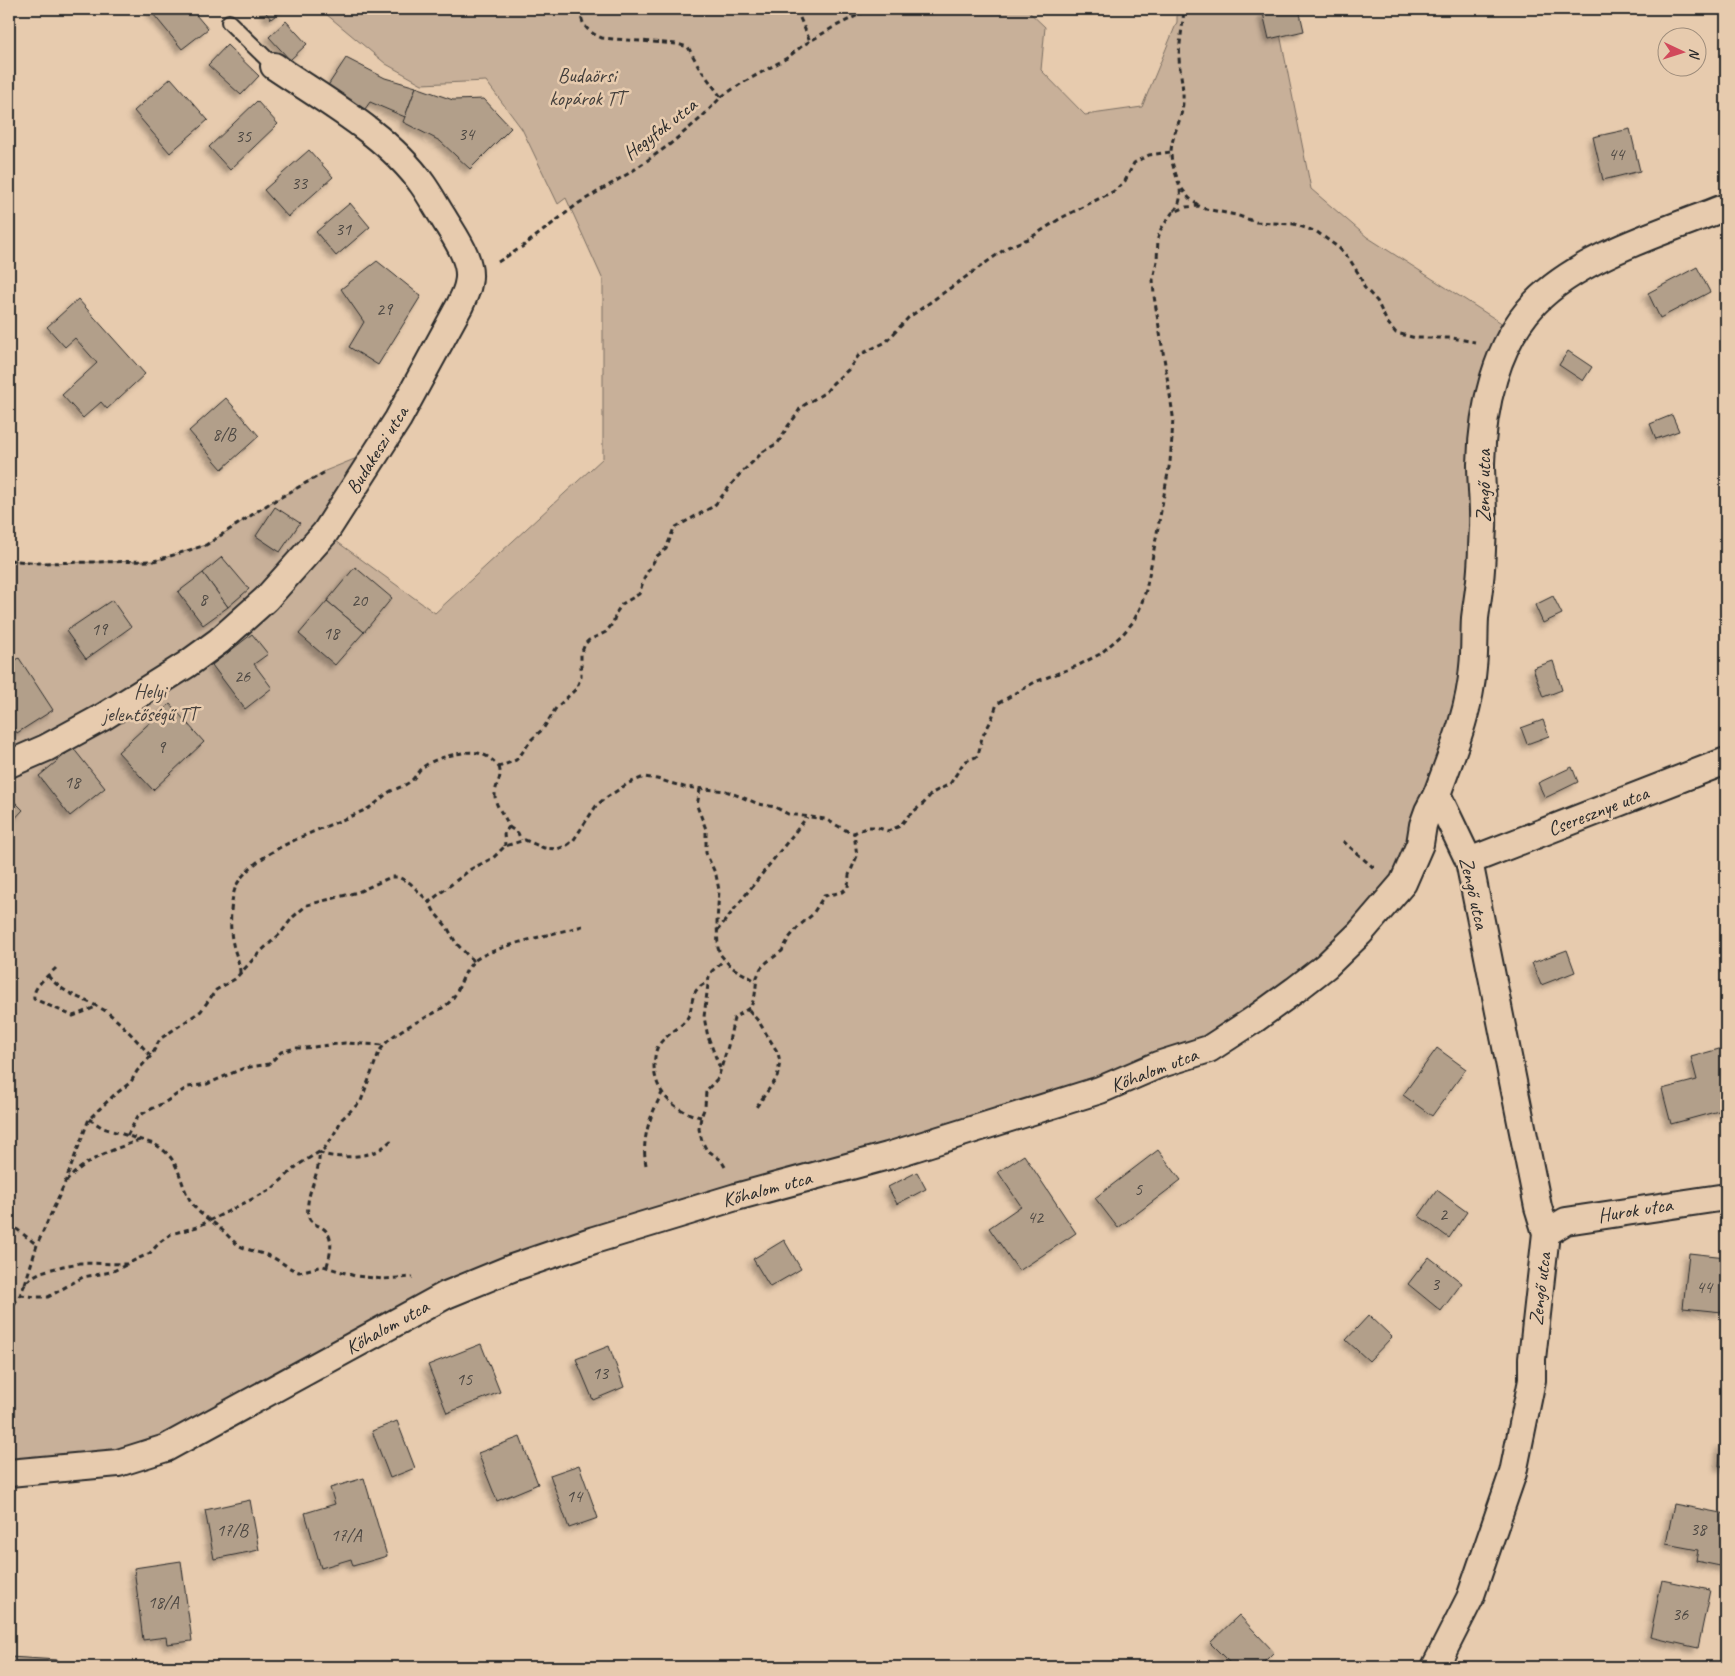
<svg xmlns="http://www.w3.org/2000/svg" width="1735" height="1676" font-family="Caveat,sans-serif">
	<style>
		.green { fill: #c8b099; stroke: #7a6e62 }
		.building { fill: #b29f8a; stroke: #2b2b2b; filter: url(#shadow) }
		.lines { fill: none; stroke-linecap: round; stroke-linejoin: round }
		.lane-casing { stroke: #2b2b2b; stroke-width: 18 }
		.street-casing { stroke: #2b2b2b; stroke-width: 30 }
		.path { stroke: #2b2b2b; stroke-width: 3; stroke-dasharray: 5 4; stroke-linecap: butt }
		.lane { stroke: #e7cbae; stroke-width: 14 }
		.street { stroke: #e7cbae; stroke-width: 26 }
		.labels { text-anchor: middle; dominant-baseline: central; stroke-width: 5; stroke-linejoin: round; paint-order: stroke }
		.number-label { font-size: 18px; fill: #4d4843 }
		.park-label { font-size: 20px; fill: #433f3c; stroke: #e7cbae }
		.street-label { font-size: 20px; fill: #2b2b2b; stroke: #e7cbae }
	</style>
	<defs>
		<filter id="shadow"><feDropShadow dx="-4.5" dy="4.5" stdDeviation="2.5" flood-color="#0004"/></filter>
	</defs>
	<rect width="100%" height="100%" fill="#e7cbae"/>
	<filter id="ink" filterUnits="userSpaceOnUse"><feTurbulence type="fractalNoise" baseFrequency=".02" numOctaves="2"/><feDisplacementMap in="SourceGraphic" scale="10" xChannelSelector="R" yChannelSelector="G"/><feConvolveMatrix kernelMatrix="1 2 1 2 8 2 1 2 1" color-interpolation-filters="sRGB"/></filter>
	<g filter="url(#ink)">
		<!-- green -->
		<path class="green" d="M320,9H1026L1045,27L1041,70L1085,115L1142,107L1177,22V9H1275L1311,189L1367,237L1514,331L1497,368L1473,668L1403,883L1209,1049L512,1268L166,1448L9,1473V560L38,563L154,561L206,545L267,505L325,471L379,449L325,533L435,613L603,458V280L566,198L558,204L522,129L486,81L422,84L386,64Z"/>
		<!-- building -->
		<g class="building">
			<path d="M149,9H191L208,29L182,49Z"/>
			<path d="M263,9H284L271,19Z"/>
			<path d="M1282,9H1299L1304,31L1269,39L1263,13Z"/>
			<path d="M286,21L307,44L290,60L269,37Z"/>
			<path d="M227,45L259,76L241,95L208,65Z"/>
			<path d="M346,58L385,78L416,87L405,117L370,102L365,109L327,87Z"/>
			<path d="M171,78L208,120L170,153L134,111Z"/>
			<path d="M416,87L453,100L484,99L511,128L470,169L440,141L403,122Z"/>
			<path d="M257,101L278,124L230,170L209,147Z"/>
			<path d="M1630,129L1640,171L1603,180L1593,137Z"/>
			<path d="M309,150L333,177L288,217L264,190Z"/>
			<path d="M350,203L370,227L336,256L316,232Z"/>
			<path d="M377,261L421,296L378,365L349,347L364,322L341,289Z"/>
			<path d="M1697,267L1710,292L1660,318L1648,293Z"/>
			<path d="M78,299L145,374L107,409L101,402L83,418L62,395L97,363L75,338L65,347L47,327Z"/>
			<path d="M1568,351L1592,367L1583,381L1559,365Z"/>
			<path d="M226,398L259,436L222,469L189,431Z"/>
			<path d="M1672,415L1679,431L1656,439L1650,424Z"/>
			<path d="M275,507L300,523L280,552L256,536Z"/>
			<path d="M222,557L249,589L228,607L203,573Z"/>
			<path d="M355,567L392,598L364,632L327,601Z"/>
			<path d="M203,573L228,607L203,625L178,592Z"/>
			<path d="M1553,596L1562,614L1543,623L1535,605Z"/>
			<path d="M112,600L131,627L86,659L66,631Z"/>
			<path d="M327,601L364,632L335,665L299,634Z"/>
			<path d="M252,634L268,654L254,664L272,688L245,709L212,665Z"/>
			<path d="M19,658L53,710L17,733L9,720V665Z"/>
			<path d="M1553,661L1562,690L1543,697L1533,668Z"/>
			<path d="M170,704L204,742L153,790L118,752Z"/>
			<path d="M1543,720L1549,736L1527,744L1521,728Z"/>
			<path d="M73,748L105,788L70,816L39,776Z"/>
			<path d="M1572,767L1578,782L1545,798L1538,783Z"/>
			<path d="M9,796L23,810L9,825Z"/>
			<path d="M1567,950L1575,972L1541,985L1532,963Z"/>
			<path d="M1726,1047V1109L1671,1124L1662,1089L1697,1080L1691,1057Z"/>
			<path d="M1437,1048L1466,1069L1432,1116L1403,1095Z"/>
			<path d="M1158,1150L1181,1180L1118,1228L1095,1198Z"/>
			<path d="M1024,1155L1076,1233L1019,1271L989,1228L1021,1206L998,1172Z"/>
			<path d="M917,1172L926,1189L897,1204L888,1187Z"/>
			<path d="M1437,1190L1467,1212L1449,1238L1419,1216Z"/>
			<path d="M784,1240L801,1269L770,1287L753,1259Z"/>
			<path d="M1689,1253L1726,1257L1722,1312L1683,1308Z"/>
			<path d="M1429,1257L1462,1283L1441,1311L1408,1284Z"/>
			<path d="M1369,1315L1392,1337L1369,1361L1346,1340Z"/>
			<path d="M481,1344L500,1392L447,1413L428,1365Z"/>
			<path d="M609,1346L624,1387L593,1400L576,1359Z"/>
			<path d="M397,1421L415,1468L390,1478L372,1431Z"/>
			<path d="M520,1437L538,1484L497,1501L478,1453Z"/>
			<path d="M1721,1444L1726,1445V1466H1719Z"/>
			<path d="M579,1465L598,1518L569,1528L550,1475Z"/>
			<path d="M364,1478L387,1556L353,1566L351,1559L321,1568L305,1513L335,1504L330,1488Z"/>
			<path d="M250,1500L259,1550L214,1559L205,1510Z"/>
			<path d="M1674,1504L1726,1514L1725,1567L1696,1561L1698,1550L1666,1544Z"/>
			<path d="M181,1561L192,1641L167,1644L166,1637L143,1640L134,1568Z"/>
			<path d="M1662,1580L1710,1590L1698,1648L1650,1637Z"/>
			<path d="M1239,1615L1274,1652L1259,1667H1234L1210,1643Z"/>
			<path d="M10,1657L58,1660V1667H10Z"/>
		</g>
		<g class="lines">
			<!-- lane casing -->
			<g class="lane-casing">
				<path id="lane" d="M229,22L274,66"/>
			</g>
			<!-- street casing -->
			<g class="street-casing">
				<g id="street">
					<path d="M9,764L46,748L103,717L186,665L219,641L266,599L325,533L398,419L460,305C463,298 467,291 468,284C474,261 454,236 443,217C436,206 430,195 423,185C388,135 324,100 274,66"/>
					<path d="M1469,861L1726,761"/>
					<path d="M1546,1233L1566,1221L1726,1197"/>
					<path d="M9,1473L118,1463L166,1448L446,1295L512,1268L594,1240L736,1197L888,1156L1100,1090L1158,1065L1209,1049L1255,1019L1295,990L1326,966L1360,933L1403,883L1420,844L1423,825L1428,811L1437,794"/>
					<path d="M1435,1667L1470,1598L1513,1473L1532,1380V1359L1546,1233L1538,1207L1469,861L1437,794C1452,753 1470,711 1473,667C1475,651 1474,634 1475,618C1477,602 1480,586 1481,569C1482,556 1482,542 1483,528C1484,507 1481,485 1481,464C1482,408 1496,344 1535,303C1580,256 1666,231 1726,207"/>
				</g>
			</g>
			<!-- path -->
			<g class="path">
				<path d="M581,9C580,25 588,32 602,38L677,44L688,47L699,67L721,97"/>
				<path d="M800,9V18L810,41"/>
				<path d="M1182,189L1189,198L1198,205"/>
				<path d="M1174,211C1190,193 1171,173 1171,153C1171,135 1183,119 1183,101C1184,86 1179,70 1179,55C1180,39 1183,24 1184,9"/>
				<path d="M498,262L522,247L579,203L631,172L669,145L701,118L721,97L739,85L787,58L802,46L832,28L870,9"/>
				<path d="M9,560L38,563L154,561L206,545L267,505L327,471"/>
				<path d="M499,767C503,778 495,784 495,795C495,807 504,814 508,824L509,827L504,833L505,846"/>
				<path d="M700,789L697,806L706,829V853L716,875L719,890L717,923L718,948L720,954L731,967L756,981"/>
				<path d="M509,827L518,833L521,840"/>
				<path d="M1343,841L1375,869"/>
				<path d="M717,931L807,817"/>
				<path d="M473,961L456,943L447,927L435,913L429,902L471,869L493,858L505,846L525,840L544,848L557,849L566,846L573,841L596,806L604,799L629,783L644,777L657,779L684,787L726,791L759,804L775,807L788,814L825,819L849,832L854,833L868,827H876L888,831L900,826L908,816L924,803L932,793L950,784L964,762L978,756L982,737L991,721L997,704L1035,682L1077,666L1100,654L1123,634L1133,622L1140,608L1146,590L1152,560L1170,462L1172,438L1173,416L1170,395L1154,296L1153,279L1157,261L1158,238L1161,229L1172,213L1186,207L1199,206L1206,209L1236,215L1256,222L1294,224L1317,232L1339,248L1350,260L1360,276L1364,287L1377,301L1387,322L1396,333L1416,338H1452L1475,342"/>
				<path d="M56,968C48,976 32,987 34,999L73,1016L96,1007"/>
				<path d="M240,973C240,962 235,954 233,944C229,929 230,897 237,884C260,846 328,828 367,809C376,805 382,796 391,791C398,788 405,786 411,781C416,777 418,770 423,767C433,759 450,755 462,753C478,750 489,755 499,767L516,760L519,757L532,739L543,729L556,708L576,689L581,677V654L585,644L589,640L606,632L613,623L616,613L622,604L639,594L645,576L657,556L666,549L674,528L714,506L739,475L764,451L778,443L788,426L795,417L801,407L826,392L833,383L848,370L859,355L886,342L908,318L1008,247L1030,238L1061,218L1114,191L1125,181L1134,163L1141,159L1149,155L1171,152"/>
				<path d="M48,976C65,995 83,998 104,1010C119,1020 138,1042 151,1056"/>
				<path d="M749,1010L759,1022L778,1053L780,1062L777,1078L754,1110"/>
				<path d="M720,1068L708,1037L704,1017L709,976L712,971L724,960"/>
				<path d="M701,1117C675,1112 654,1092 654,1065C655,1058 655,1052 658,1046C665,1035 678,1030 686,1020C696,1007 686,991 708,982"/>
				<path d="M89,1119L103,1128L154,1144C184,1160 177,1184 194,1206C201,1216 211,1220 220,1228C227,1234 232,1241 240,1246C250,1251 262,1253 272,1257C282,1262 289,1269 299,1272L323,1266L355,1276L383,1279L413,1277"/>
				<path d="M127,1136L138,1116L167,1101L188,1087L207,1084L244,1068L269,1064L281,1052L295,1048H305L345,1043L384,1045"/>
				<path d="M646,1165C641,1138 650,1117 662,1093"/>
				<path d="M725,1167L721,1160L706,1149L702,1141L699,1129L701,1117L705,1107L706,1091L718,1078L728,1046L734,1018L751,1007L755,995L757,977L761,968L767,962L782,951L789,938L799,926L812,915L824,896L842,892L848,887L849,875L857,856L854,833"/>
				<path d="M66,1182C83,1160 114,1149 140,1140"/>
				<path d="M9,1223L37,1245"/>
				<path d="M327,1266C330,1255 335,1238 324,1229C317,1224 309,1224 308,1214C305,1192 321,1174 319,1152C332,1160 365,1157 377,1151C383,1148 388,1143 393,1139"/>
				<path d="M25,1284L37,1245L64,1185L89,1119L113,1096L131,1082L137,1071L151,1056L160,1039L201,1011L216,990L235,979L260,952L280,934L293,917L307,905L358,892L391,877H398L410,883L429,902"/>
				<path d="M20,1295L37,1297H48L83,1277L111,1272L126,1265"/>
				<path d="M9,1312L20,1295L25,1284L32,1277L41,1272L63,1266L80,1263L127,1264L150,1253L160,1242L171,1234L197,1227L272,1189L298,1165L324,1149L332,1138L342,1119L361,1101L379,1052C395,1027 423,1022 445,1006C461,994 460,975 473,962C488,947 562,932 586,925"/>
			</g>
			<!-- lane -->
			<use href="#lane" class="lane"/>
			<!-- street -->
			<use href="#street" class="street"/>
		</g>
	</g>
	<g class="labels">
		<!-- number labels -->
		<g class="number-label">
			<text x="466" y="134">34</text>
			<text x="243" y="136">35</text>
			<text x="1616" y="154">44</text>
			<text x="299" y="183">33</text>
			<text x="343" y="229">31</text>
			<text x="384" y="309">29</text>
			<text x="224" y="434">8/B</text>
			<text x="203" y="599">8</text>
			<text x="359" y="600">20</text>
			<text x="99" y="629">19</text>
			<text x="331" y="633">18</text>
			<text x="242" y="676">26</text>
			<text x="161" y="747">9</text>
			<text x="72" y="782">18</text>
			<text x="1138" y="1189">5</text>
			<text x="1443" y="1214">2</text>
			<text x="1035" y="1217">42</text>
			<text x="1435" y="1284">3</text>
			<text x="1704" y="1287">44</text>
			<text x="600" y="1373">13</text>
			<text x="464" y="1379">15</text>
			<text x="574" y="1496">14</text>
			<text x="1698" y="1529">38</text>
			<text x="232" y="1530">17/B</text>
			<text x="346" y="1535">17/A</text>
			<text x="163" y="1602">18/A</text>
			<text x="1680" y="1614">36</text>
		</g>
		<!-- park labels -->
		<g class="park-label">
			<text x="587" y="75">Budaörsi<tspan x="587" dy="23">kopárok TT</tspan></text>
			<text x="150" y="691">Helyi<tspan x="150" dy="23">jelentőségű TT</tspan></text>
		</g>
		<!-- street labels -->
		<g class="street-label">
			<text transform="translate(660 129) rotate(-38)">Hegyfok utca</text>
			<text transform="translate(377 450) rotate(-58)">Budakeszi utca</text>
			<text transform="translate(1483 486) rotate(-90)">Zengő utca</text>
			<text transform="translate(1598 811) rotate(-21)">Cseresznye utca</text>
			<text transform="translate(1474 893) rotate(77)">Zengő utca</text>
			<text transform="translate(1154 1070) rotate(-21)">Kőhalom utca</text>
			<text transform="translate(767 1189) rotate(-15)">Kőhalom utca</text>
			<text transform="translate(1635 1210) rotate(-9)">Hurok utca</text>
			<text transform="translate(1540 1289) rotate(-83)">Zengő utca</text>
			<text transform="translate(387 1327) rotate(-29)">Kőhalom utca</text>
		</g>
	</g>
	<!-- margin -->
	<rect width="1735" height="1676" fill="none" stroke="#e7cbae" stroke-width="30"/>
	<rect x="15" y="15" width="1705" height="1646" fill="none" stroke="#2b2b2b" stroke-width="2" filter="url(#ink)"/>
	<!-- north arrow -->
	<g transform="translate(1682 52) rotate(94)"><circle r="24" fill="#e7cbae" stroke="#9c8b7a"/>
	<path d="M0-4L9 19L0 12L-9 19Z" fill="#d1495b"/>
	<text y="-8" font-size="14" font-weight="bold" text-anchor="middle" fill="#2b2b2b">N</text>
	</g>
</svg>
